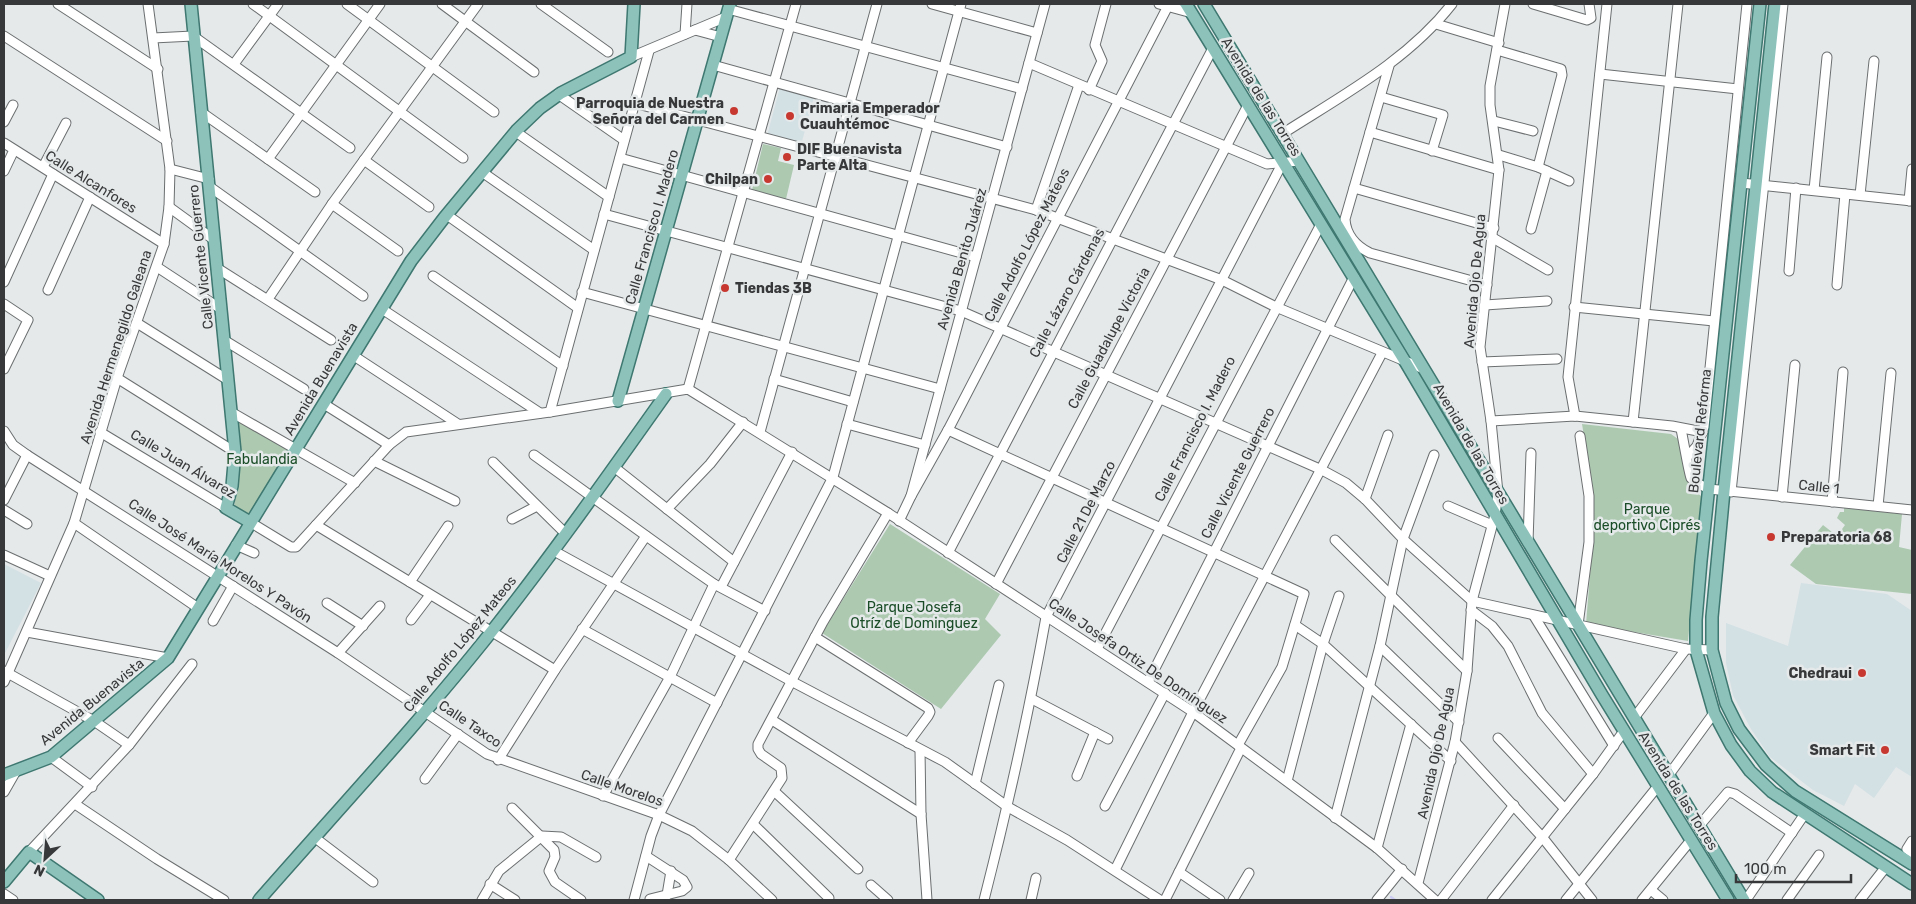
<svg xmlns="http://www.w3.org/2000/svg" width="1916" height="904" font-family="Rubik,sans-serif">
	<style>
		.built { fill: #d3e0e4 }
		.green { fill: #adcab1 }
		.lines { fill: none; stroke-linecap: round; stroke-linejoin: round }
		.stream { stroke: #ccccf3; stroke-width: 2.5 }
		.minor-casing { stroke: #6c6f70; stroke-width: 11 }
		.major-casing { stroke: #3e7870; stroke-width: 14 }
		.minor { stroke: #fff; stroke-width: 9 }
		.major { stroke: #8dc2bb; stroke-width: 11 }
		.poi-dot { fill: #c73930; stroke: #e5e9ea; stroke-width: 2 }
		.labels { text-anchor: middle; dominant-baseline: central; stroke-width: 5; stroke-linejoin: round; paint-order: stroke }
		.street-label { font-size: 14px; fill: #373839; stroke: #e5e9ea }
		.poi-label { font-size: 14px; font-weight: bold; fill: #373839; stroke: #e5e9ea; text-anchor: end }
		.park-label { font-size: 14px; fill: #1a4d27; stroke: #e5e9ea }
	</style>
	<rect width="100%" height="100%" fill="#e5e9ea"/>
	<!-- built -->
	<g class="built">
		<path d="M780,87L814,97L801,145L767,136Z"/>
		<path d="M4,564L41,583L4,655Z"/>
		<path d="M1801,583L1887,594L1912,611V777L1896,767L1874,798L1855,784L1844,806L1813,790L1770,757L1751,729L1733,695L1726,663V623L1788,646Z"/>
	</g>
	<!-- green -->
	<g class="green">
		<path d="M763,144L781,148L778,161L794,165L786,199L752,190Z"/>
		<path d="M237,419L291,451L250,519L234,509L240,459Z"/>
		<path d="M1582,424L1671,434L1678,439C1688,465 1678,477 1702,497L1688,641L1586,624L1594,525L1593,490Z"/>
		<path d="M1844,508L1902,514L1899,547L1912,550V594L1816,584L1790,565L1823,525L1837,536L1845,525L1837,518L1840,512H1844Z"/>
		<path d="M890,524L1000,594L985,619L1001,635L941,709L822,633Z"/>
	</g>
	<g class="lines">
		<!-- stream -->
		<path class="stream" d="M1391,897L1395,900"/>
		<!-- minor casing -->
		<g class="minor-casing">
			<g id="minor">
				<path d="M58,4L158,69"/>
				<path d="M253,4L463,158"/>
				<path d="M347,4L494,112"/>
				<path d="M442,4L534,72"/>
				<path d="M541,4L608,52"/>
				<path d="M932,4L1037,33"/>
				<path d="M1159,4L1192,13"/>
				<path d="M1533,4L1587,20L1591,18L1589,4"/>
				<path d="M728,9L1022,89"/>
				<path d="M1436,24L1499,43"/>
				<path d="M695,30L721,37"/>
				<path d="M685,34L687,4"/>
				<path d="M4,36L167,141"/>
				<path d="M153,38L193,36L350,148"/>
				<path d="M1497,50L1561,69L1562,75L1538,167"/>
				<path d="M631,57L726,17"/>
				<path d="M1029,63L1267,164L1299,161"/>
				<path d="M234,64L278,4"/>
				<path d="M713,65L1007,147"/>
				<path d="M1389,66L1345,219C1346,236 1356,246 1370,253L1487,285"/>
				<path d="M1600,74L1738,89"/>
				<path d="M1089,90L1102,61L1095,45L1106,4"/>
				<path d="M558,94L624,140"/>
				<path d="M1381,97L1443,115L1432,151"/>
				<path d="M634,103L1036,210L1222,280L1276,307L1424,369"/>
				<path d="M201,112L315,192"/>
				<path d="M1494,121L1533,131"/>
				<path d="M4,122L13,105"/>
				<path d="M516,132L609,197"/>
				<path d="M1370,132L1499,170"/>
				<path d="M1282,134C1343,95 1407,61 1452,4"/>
				<path d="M4,143L164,244"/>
				<path d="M1499,155L1538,167L1569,181"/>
				<path d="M620,158L976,257"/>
				<path d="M268,159L380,4"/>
				<path d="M364,160L429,207"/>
				<path d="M43,167L66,123"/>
				<path d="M170,169L209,179"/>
				<path d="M4,171L14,150"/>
				<path d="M482,172L594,250"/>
				<path d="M1741,183L1912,201"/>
				<path d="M210,187L363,296"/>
				<path d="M1354,188L1494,228"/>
				<path d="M1814,190L1827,57"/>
				<path d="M1860,195L1874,61"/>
				<path d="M1909,201L1912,169"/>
				<path d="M332,204L398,251"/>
				<path d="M169,207L213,239"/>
				<path d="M1036,210L1079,85"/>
				<path d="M604,214L961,311L1322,470L1346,483L1365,499L1403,539L1472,601L1686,649L1712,650"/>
				<path d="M447,215L578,308"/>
				<path d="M1531,229L1547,171"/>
				<path d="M1493,238L1548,270"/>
				<path d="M157,267L221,309"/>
				<path d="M217,268L331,340"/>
				<path d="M1789,271L1796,188"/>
				<path d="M433,276L563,366"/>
				<path d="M4,282L53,174"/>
				<path d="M1837,285L1845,194"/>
				<path d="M48,290L90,197"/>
				<path d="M582,292L940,389"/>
				<path d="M268,299L332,204L478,4"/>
				<path d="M4,304L28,320L4,369"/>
				<path d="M1485,305L1547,301"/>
				<path d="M1574,307L1714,321"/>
				<path d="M382,309L540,413"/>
				<path d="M137,323L228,380"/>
				<path d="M224,340L304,389"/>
				<path d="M354,356L458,424"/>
				<path d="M1482,362L1557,359"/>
				<path d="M117,378L235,452"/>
				<path d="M774,379L853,402"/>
				<path d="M688,389L796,4"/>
				<path d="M324,404L389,445"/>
				<path d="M231,412L355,483"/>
				<path d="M550,412L649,51"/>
				<path d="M1575,416L1568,377L1607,4"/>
				<path d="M1491,421L1575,416L1672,426L1703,432"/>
				<path d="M1633,422L1678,4"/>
				<path d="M847,424L925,445"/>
				<path d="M1681,429C1683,438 1689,474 1691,478C1695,483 1703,486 1709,489L1912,510"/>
				<path d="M948,430L1304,594L1282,667L1238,745"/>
				<path d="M4,431L13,445L27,455L338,653L487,754L659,815L692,831L729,860L772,900"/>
				<path d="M100,432L226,508"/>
				<path d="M760,432L877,4"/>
				<path d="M534,455L688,566L714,584L765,611"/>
				<path d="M1688,456L1697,446L1704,427L1747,4"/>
				<path d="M374,461L455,501"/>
				<path d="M493,462L566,534"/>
				<path d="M614,467L734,562"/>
				<path d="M1731,492L1783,4"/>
				<path d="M911,496L948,430L1168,6"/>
				<path d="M1782,497L1795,365"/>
				<path d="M1365,499L1388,435"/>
				<path d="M4,500L27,455"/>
				<path d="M1832,502L1843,372"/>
				<path d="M1448,506L1492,525"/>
				<path d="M1878,506L1891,373"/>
				<path d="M667,509L710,464L743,422"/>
				<path d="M4,510L27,524"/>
				<path d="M512,519L537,506"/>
				<path d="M899,521L911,496L1045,4"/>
				<path d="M250,522L291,547H296L389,445L406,432L550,412L688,389L888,513L1193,712L1377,848L1435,900"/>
				<path d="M74,523L198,608"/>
				<path d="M316,525L555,670"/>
				<path d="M1335,540L1467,671"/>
				<path d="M1528,542L1531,453"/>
				<path d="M236,545L254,553"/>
				<path d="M554,551L791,681L945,762L1008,807L1067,840L1160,900"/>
				<path d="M948,553L1213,48"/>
				<path d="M4,555L50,576"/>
				<path d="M410,582L448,526"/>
				<path d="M996,584L1248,105"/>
				<path d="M721,587L792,452"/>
				<path d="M327,603L363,626"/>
				<path d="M1471,610L1492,626L1508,646L1542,713L1593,774"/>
				<path d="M1534,616L1614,746"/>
				<path d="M411,620L430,595"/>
				<path d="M213,621L233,586"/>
				<path d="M1295,625L1323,644L1451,761"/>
				<path d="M1578,625L1589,542V496L1580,436"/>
				<path d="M582,629L717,703"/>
				<path d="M27,632L168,658"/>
				<path d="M815,637L928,708L930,712L928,716L908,743"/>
				<path d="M1380,646L1459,722"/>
				<path d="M1097,649L1321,224"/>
				<path d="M338,653L380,606"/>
				<path d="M4,671L94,721L129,745"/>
				<path d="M4,682L74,523L117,378L164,244L169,207L170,169L148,4"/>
				<path d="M1148,682L1354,277"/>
				<path d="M1032,699L1108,739"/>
				<path d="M1634,718L1686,649"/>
				<path d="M772,720L921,814"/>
				<path d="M1498,738L1565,809"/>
				<path d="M1455,742L1543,838L1592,900"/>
				<path d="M920,750L921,814L927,900"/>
				<path d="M51,757L92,787"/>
				<path d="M498,760L555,670L646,536"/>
				<path d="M1077,776L1095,732"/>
				<path d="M1668,776L1714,713"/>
				<path d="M425,779L458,734"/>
				<path d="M1287,781L1323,644L1339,596"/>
				<path d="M975,784L999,685"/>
				<path d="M774,791L858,869"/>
				<path d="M4,792L16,771"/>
				<path d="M603,796L670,677L714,584"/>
				<path d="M75,804L157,859L224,900"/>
				<path d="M1105,806L1165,693"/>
				<path d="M512,808L554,850L555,857L549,871L555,882L581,900"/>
				<path d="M1335,818L1380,646L1403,539L1434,455"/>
				<path d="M753,824L829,898"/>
				<path d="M1699,826L1728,792L1735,794L1792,833"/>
				<path d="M314,837L373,882"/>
				<path d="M1912,841L1907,849L1912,853"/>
				<path d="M1377,848L1411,724"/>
				<path d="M29,852L129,745L192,664"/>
				<path d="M646,856L683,880L687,887L682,891L650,899"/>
				<path d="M729,860L782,778L781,768L761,754L758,749V744L823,622L888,513"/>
				<path d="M1115,870L1193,712L1382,353"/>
				<path d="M1179,872L1220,900"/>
				<path d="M1418,883L1455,742L1467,671L1472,601L1495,515L1498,493L1491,421L1480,347L1499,170L1490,105V86L1505,4"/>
				<path d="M490,884L515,900"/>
				<path d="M871,885L888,900"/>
				<path d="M1651,890L1663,900"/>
				<path d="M4,894L13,900"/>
				<path d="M667,895L671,871"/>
				<path d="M482,900L499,871L542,836L561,837L596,857"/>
				<path d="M634,900L651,836L659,815L833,477L961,4"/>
				<path d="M984,900C1008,806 1029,712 1046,617L1283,162"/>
				<path d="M1031,900L1036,878"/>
				<path d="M1165,900L1241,748"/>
				<path d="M1233,900L1249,873"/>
				<path d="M1377,900L1402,869"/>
				<path d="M1441,900L1514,805"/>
				<path d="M1492,900L1593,774L1624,731"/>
				<path d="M1566,900L1658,786"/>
				<path d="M1642,900L1691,840"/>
				<path d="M1746,900L1804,815"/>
				<path d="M1787,900L1819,855"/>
				<path d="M1860,900L1885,868"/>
			</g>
		</g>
		<!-- major casing -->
		<g class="major-casing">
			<g id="major">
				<path d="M191,4L235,452L232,486L226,508L250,522"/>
				<path d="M1186,4L1406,363L1602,695L1728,900"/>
				<path d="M1204,4L1744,900"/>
				<path d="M1760,4L1701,561L1696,620V650L1714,713L1731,745L1750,771L1772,792L1912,884"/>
				<path d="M1775,4L1724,491L1712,617V650L1726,703L1739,729L1766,765L1795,791L1912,864"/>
				<path d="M618,401L730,4"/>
				<path d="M4,775L51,757L168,658L411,261L444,218L517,130L540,108L561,93L631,57L634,4"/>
				<path d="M4,882L29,852L98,900"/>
				<path d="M259,900C337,811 418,724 492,631C553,554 609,474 666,394"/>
			</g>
		</g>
		<!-- minor -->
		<use href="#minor" class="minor"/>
		<!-- major -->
		<use href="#major" class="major"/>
	</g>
	<!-- markers -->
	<g class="poi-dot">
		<circle cx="734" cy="111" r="5"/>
		<circle cx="790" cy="116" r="5"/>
		<circle cx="787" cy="157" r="5"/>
		<circle cx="768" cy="179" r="5"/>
		<circle cx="725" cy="288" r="5"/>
		<circle cx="1771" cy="537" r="5"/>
		<circle cx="1862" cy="673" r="5"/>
		<circle cx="1885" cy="750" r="5"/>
	</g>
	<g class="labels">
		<!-- street labels -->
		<g class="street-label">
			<text transform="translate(1261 97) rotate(58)">Avenida de las Torres</text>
			<text transform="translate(91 182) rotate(32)">Calle Alcanfores</text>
			<text transform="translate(652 227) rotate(-74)">Calle Francisco I. Madero</text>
			<text transform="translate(1027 245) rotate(-63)">Calle Adolfo López Mateos</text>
			<text transform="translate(201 257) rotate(-96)">Calle Vicente Guerrero</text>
			<text transform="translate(962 259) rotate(-74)">Avenida Benito Juárez</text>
			<text transform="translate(1475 281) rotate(-85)">Avenida Ojo De Agua</text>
			<text transform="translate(1067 293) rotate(-62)">Calle Lázaro Cárdenas</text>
			<text transform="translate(1109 338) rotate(-62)">Calle Guadalupe Victoria</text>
			<text transform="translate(116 347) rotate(-72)">Avenida Hermenegildo Galeana</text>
			<text transform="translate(321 379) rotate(-59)">Avenida Buenavista</text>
			<text transform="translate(1195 429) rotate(-63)">Calle Francisco I. Madero</text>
			<text transform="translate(1700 431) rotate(-84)">Boulevard Reforma</text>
			<text transform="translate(1471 444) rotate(60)">Avenida de las Torres</text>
			<text transform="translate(183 464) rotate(31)">Calle Juan Álvarez</text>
			<text transform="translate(1238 473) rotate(-63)">Calle Vicente Guerrero</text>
			<text transform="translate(1819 487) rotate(6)">Calle 1</text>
			<text transform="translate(1086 512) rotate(-63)">Calle 21 De Marzo</text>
			<text transform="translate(220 561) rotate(33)">Calle José María Morelos Y Pavón</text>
			<text transform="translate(460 644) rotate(-51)">Calle Adolfo López Mateos</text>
			<text transform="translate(1138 661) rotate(34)">Calle Josefa Ortiz De Domínguez</text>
			<text transform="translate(92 702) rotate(-39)">Avenida Buenavista</text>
			<text transform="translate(470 724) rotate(34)">Calle Taxco</text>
			<text transform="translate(1436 753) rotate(-78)">Avenida Ojo De Agua</text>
			<text transform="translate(622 788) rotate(19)">Calle Morelos</text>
			<text transform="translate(1678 791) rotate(58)">Avenida de las Torres</text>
		</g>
		<!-- poi labels -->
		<g class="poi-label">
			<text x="724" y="103">Parroquia de Nuestra<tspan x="724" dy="16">Señora del Carmen</tspan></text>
			<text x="800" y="108" text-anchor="start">Primaria Emperador<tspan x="800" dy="16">Cuauhtémoc</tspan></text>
			<text x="797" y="149" text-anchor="start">DIF Buenavista<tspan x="797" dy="16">Parte Alta</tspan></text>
			<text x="758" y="179">Chilpan</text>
			<text x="735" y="288" text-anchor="start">Tiendas 3B</text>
			<text x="1781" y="537" text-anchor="start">Preparatoria 68</text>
			<text x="1852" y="673">Chedraui</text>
			<text x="1875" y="750">Smart Fit</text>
		</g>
		<!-- park labels -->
		<g class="park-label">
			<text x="262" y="459">Fabulandia</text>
			<text x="1647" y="509">Parque<tspan x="1647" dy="16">deportivo Ciprés</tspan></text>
			<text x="914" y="607">Parque Josefa<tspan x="914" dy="16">Otríz de Dominguez</tspan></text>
		</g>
	</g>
	<!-- border -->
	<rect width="1916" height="904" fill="none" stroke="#373839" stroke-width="10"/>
	<!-- north arrow -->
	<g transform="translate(45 859) rotate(206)" stroke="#e5e9ea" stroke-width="4" paint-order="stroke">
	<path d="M0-4L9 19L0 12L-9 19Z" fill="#373839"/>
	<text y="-8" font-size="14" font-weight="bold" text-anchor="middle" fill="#373839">N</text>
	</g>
	<!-- scale -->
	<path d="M1736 874v8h115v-8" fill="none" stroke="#373839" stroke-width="2.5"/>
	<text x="1744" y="874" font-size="15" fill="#373839" stroke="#e5e9ea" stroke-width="4" paint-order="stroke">100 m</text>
</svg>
